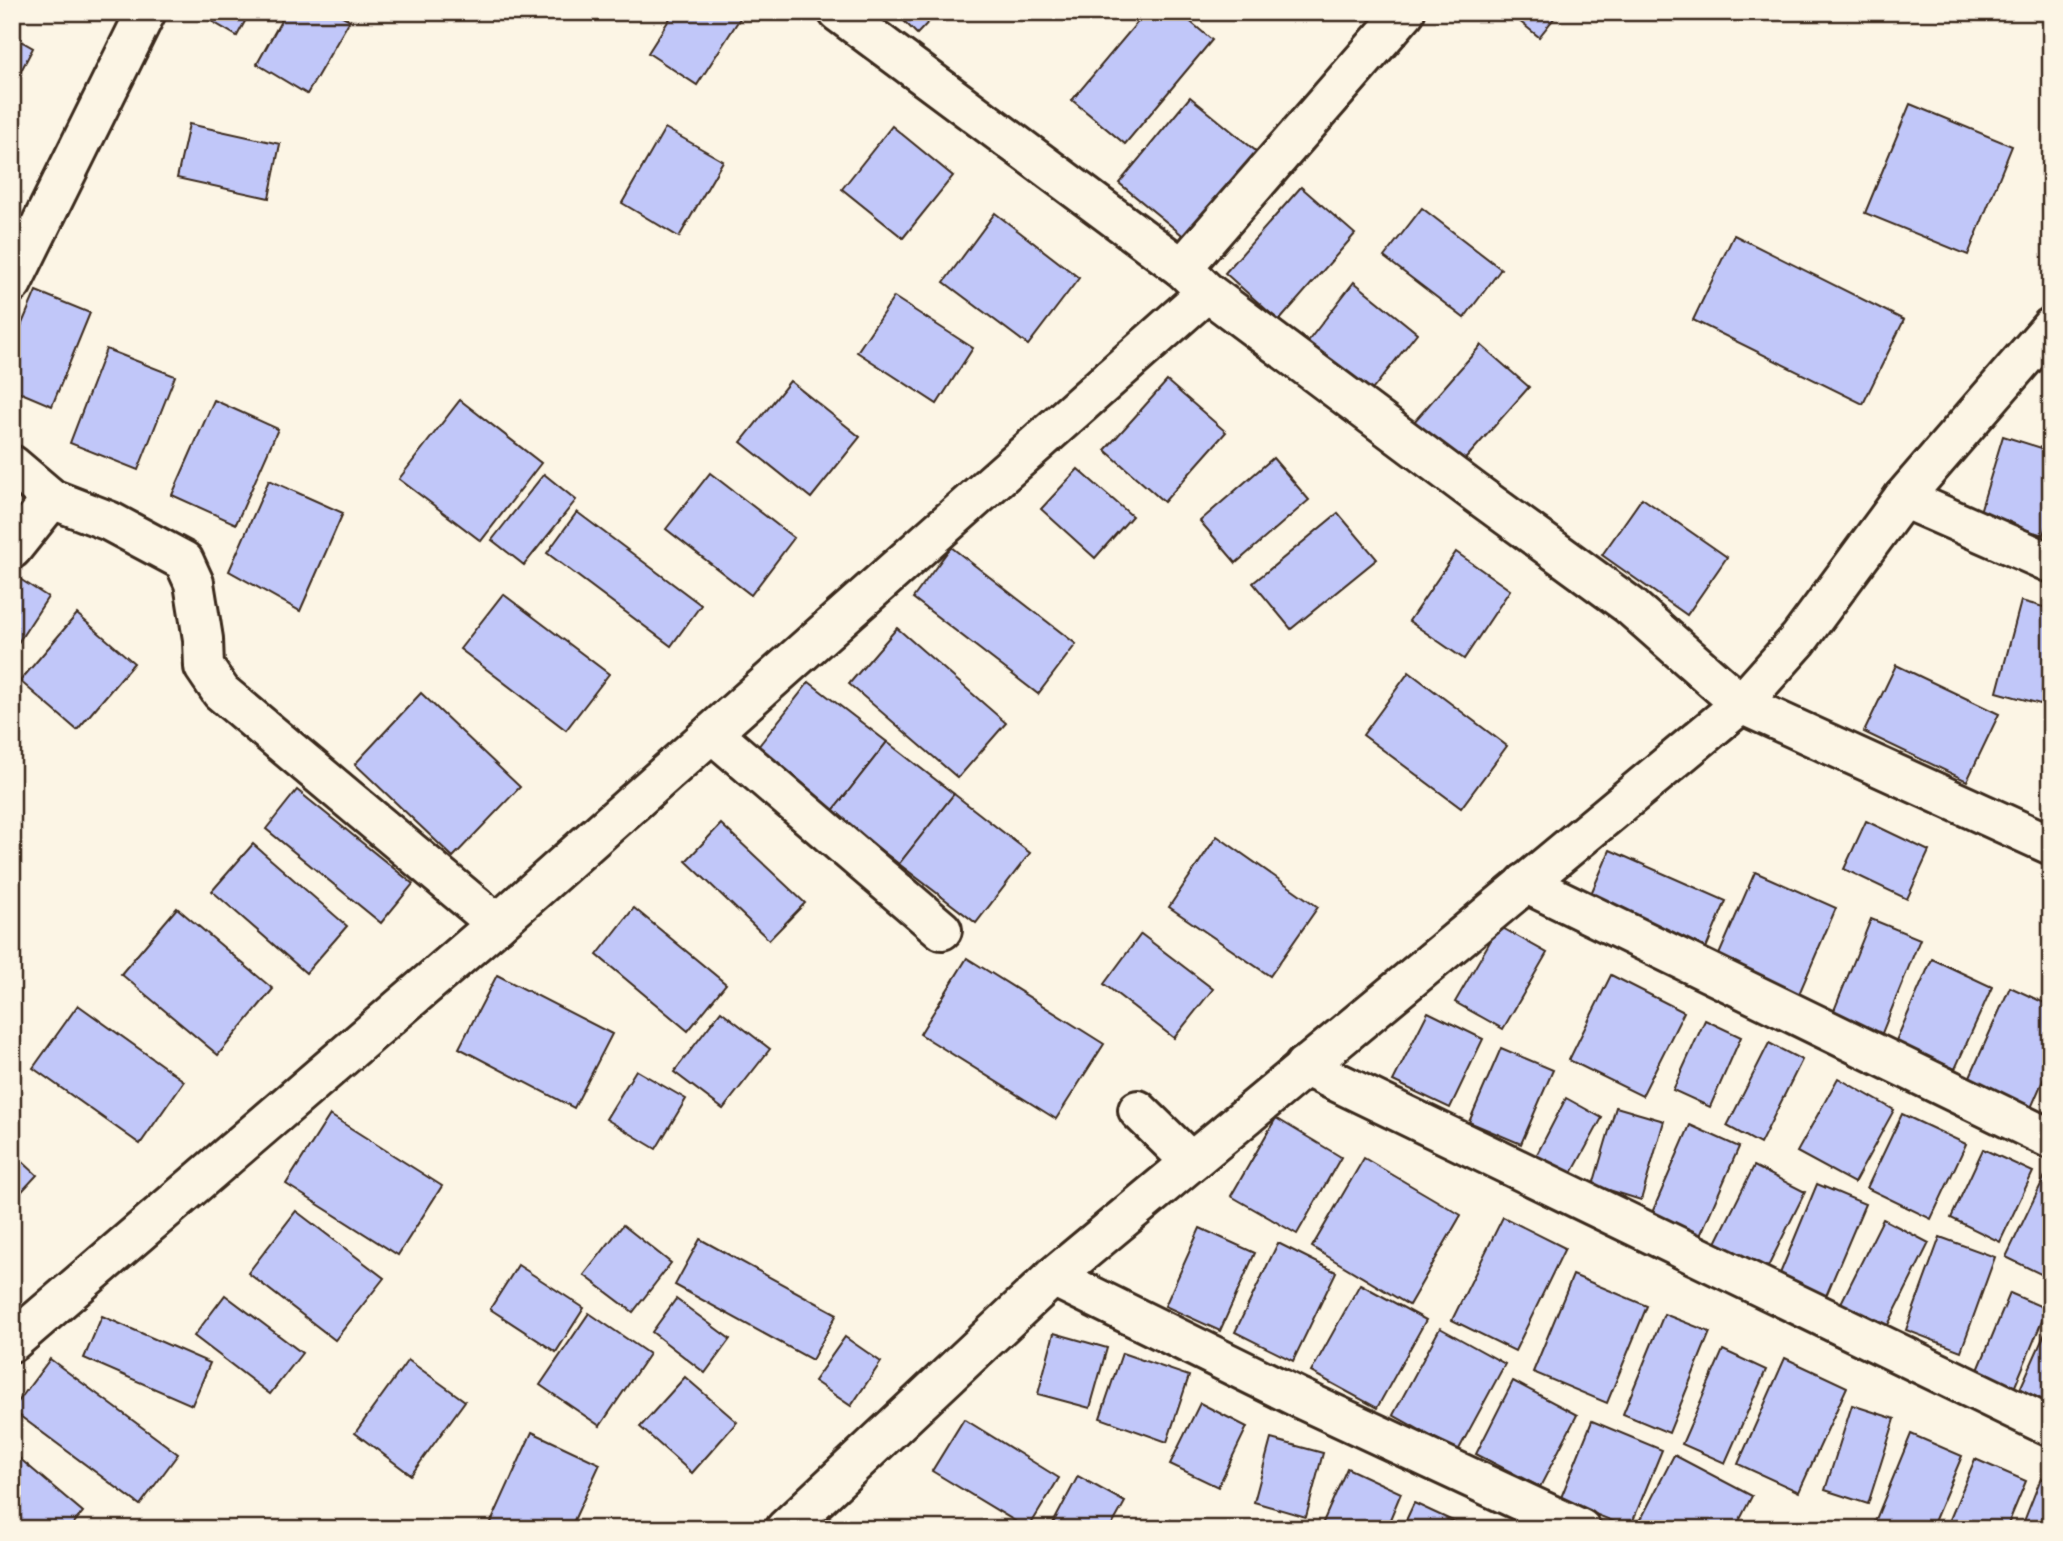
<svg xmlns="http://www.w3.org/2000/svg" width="2063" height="1541" font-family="Sriracha,sans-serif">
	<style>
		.building { fill: #c1c7f9; stroke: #3b2a1e; stroke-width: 2 }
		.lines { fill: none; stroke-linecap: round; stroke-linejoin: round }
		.minor-casing { stroke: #3b2a1e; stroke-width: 44 }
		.minor { stroke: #fcf5e5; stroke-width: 38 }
	</style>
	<rect width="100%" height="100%" fill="#fcf5e5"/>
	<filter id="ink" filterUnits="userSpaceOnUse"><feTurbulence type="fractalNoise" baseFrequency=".0143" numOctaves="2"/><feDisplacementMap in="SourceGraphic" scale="14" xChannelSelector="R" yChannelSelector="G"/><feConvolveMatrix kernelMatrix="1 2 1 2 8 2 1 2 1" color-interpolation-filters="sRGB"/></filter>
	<g filter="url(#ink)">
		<!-- building -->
		<g class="building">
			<path d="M196,12H250L237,36Z"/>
			<path d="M286,12H335L350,20L307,94L257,64Z"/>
			<path d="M674,12H744L697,85L648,53Z"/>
			<path d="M895,12H938L917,34Z"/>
			<path d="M1146,12H1179L1212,40L1125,144L1072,100Z"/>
			<path d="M1508,12H1559L1539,37Z"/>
			<path d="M12,36L33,48L12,88Z"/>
			<path d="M2051,45V63L2043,58Z"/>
			<path d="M1190,97L1257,152L1186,238L1119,183Z"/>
			<path d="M1910,104L2012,146L1968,255L1865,213Z"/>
			<path d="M189,124L280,144L269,198L177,178Z"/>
			<path d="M892,126L953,176L903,238L842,189Z"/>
			<path d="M665,128L723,161L679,237L622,203Z"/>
			<path d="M1301,187L1355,234L1279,321L1225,273Z"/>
			<path d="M1422,208L1501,269L1464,318L1384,257Z"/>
			<path d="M995,213L1079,278L1028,345L944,282Z"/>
			<path d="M1734,235L1904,320L1863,404L1693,320Z"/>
			<path d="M1354,282L1417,333L1365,399L1302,349Z"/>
			<path d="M36,291L90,313L52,406L12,389V347Z"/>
			<path d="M894,297L973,348L937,404L857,352Z"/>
			<path d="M1481,345L1529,387L1460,465L1413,423Z"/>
			<path d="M106,349L175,376L138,470L70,443Z"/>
			<path d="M790,381L860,437L811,498L741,442Z"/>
			<path d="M1167,381L1226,432L1164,502L1105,450Z"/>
			<path d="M214,400L278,429L236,524L172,495Z"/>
			<path d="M460,400L541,463L481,541L399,479Z"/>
			<path d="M2003,436L2051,451V509L2043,535L1979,515Z"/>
			<path d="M1273,458L1309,500L1236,563L1200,521Z"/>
			<path d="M1078,469L1132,516L1095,558L1041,509Z"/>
			<path d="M710,473L794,538L751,595L666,529Z"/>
			<path d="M544,474L576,500L524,565L492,540Z"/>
			<path d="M269,480L343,513L300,611L229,571Z"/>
			<path d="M1642,498L1727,557L1687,615L1602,555Z"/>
			<path d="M577,512L701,605L671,646L547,553Z"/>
			<path d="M1338,513L1377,559L1291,629L1253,583Z"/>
			<path d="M951,547L1076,644L1038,694L913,598Z"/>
			<path d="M1456,552L1510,590L1464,659L1409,621Z"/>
			<path d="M12,574L48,597L12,652Z"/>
			<path d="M503,594L609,674L566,730L460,649Z"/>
			<path d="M2021,601L2051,609V707L1997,692Z"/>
			<path d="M77,614L134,663L77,730L20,681Z"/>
			<path d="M897,628L1006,723L958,778L849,684Z"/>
			<path d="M1896,665L1999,714L1967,781L1864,732Z"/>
			<path d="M1409,672L1507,746L1461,808L1363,735Z"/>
			<path d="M809,682L887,742L832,812L754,752Z"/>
			<path d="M421,693L520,787L453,857L355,764Z"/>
			<path d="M887,742L954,794L899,864L832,812Z"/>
			<path d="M297,790L413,884L381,923L266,829Z"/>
			<path d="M954,794L1030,853L976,923L899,864Z"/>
			<path d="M1866,821L1929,851L1907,899L1844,869Z"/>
			<path d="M721,824L805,903L769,940L686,861Z"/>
			<path d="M1217,836L1318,907L1270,976L1169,907Z"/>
			<path d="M253,844L347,926L306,973L212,891Z"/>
			<path d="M1610,850L1726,901L1704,953L1587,903Z"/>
			<path d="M1755,872L1836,908L1799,994L1718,957Z"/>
			<path d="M177,908L273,989L218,1055L121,974Z"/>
			<path d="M634,908L726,984L688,1031L597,955Z"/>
			<path d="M1871,919L1920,939L1880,1038L1831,1018Z"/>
			<path d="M1499,926L1547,953L1503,1029L1455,1002Z"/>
			<path d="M1141,934L1213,989L1174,1038L1104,984Z"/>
			<path d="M967,958L1104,1044L1056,1119L920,1034Z"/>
			<path d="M1932,959L1992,987L1955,1069L1895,1043Z"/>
			<path d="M497,975L612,1034L574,1108L459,1048Z"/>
			<path d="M1611,975L1684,1012L1642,1096L1569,1060Z"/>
			<path d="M2010,987L2051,1006V1062L2031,1108L1968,1081Z"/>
			<path d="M78,1005L184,1081L140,1144L33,1068Z"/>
			<path d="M721,1011L770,1049L723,1109L674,1072Z"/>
			<path d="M1428,1012L1483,1039L1450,1108L1393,1081Z"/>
			<path d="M1705,1020L1741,1037L1710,1107L1673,1090Z"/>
			<path d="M1769,1043L1802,1060L1760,1144L1727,1126Z"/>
			<path d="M1501,1048L1553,1070L1521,1144L1469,1122Z"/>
			<path d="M636,1070L686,1099L656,1149L606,1119Z"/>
			<path d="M1838,1078L1894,1110L1854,1183L1797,1152Z"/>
			<path d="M1566,1098L1602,1118L1571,1175L1536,1156Z"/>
			<path d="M1616,1107L1664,1121L1641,1200L1593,1185Z"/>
			<path d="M1902,1114L1966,1144L1931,1219L1867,1188Z"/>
			<path d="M330,1115L442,1186L398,1255L286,1184Z"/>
			<path d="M1276,1118L1341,1157L1297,1234L1231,1196Z"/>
			<path d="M1690,1125L1739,1147L1700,1236L1651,1215Z"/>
			<path d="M1983,1149L2033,1172L2000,1242L1951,1218Z"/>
			<path d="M12,1152L37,1175L12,1202Z"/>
			<path d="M1364,1158L1461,1215L1409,1305L1312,1247Z"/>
			<path d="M1754,1166L1805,1192L1760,1283L1709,1257Z"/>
			<path d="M2046,1174L2051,1177V1279L2006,1257Z"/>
			<path d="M1817,1184L1865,1204L1826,1296L1779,1276Z"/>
			<path d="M296,1211L384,1278L335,1340L248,1273Z"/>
			<path d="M1503,1217L1565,1248L1515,1351L1452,1320Z"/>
			<path d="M1883,1219L1929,1243L1885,1331L1839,1307Z"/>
			<path d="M623,1225L671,1263L633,1312L584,1275Z"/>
			<path d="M1200,1228L1255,1253L1220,1331L1165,1306Z"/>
			<path d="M1940,1237L1995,1257L1961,1351L1906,1330Z"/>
			<path d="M700,1239L837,1314L812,1360L675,1285Z"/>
			<path d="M1278,1243L1336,1272L1293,1361L1235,1332Z"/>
			<path d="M518,1265L584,1308L556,1352L490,1309Z"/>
			<path d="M1573,1275L1647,1306L1607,1403L1533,1372Z"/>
			<path d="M1360,1284L1426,1320L1377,1408L1311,1372Z"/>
			<path d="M2010,1293L2047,1309L2013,1391L1976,1375Z"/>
			<path d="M225,1295L302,1353L270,1394L194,1336Z"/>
			<path d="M676,1299L730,1339L705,1373L652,1332Z"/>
			<path d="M589,1313L649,1354L600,1426L540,1385Z"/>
			<path d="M1664,1314L1710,1332L1669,1433L1623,1414Z"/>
			<path d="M102,1316L210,1363L192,1405L84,1358Z"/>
			<path d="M2051,1320V1404L2020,1389Z"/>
			<path d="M1440,1328L1505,1364L1458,1451L1393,1415Z"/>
			<path d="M1054,1333L1107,1348L1090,1408L1038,1394Z"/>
			<path d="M845,1337L881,1362L851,1406L814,1381Z"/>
			<path d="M1723,1350L1766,1370L1725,1463L1682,1444Z"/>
			<path d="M1122,1353L1189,1376L1167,1442L1100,1418Z"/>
			<path d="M1785,1358L1847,1387L1799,1492L1738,1464Z"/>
			<path d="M50,1359L178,1454L140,1505L12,1410Z"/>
			<path d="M408,1360L465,1401L411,1475L355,1433Z"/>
			<path d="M685,1377L737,1422L692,1473L640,1427Z"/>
			<path d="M1513,1381L1577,1415L1540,1487L1476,1454Z"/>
			<path d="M1200,1403L1247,1427L1218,1487L1170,1464Z"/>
			<path d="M1852,1405L1895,1419L1868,1504L1825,1490Z"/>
			<path d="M964,1419L1059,1478L1028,1529L932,1471Z"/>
			<path d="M1592,1421L1662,1450L1630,1528L1560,1500Z"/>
			<path d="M532,1432L600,1464L570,1529H488Z"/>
			<path d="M1911,1434L1962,1456L1931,1529H1872Z"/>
			<path d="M1271,1439L1323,1453L1306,1517L1254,1502Z"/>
			<path d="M12,1452L83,1512L69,1529H15L12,1526Z"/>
			<path d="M1674,1455L1752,1496L1735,1529H1641L1637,1527Z"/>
			<path d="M1975,1459L2026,1481L2006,1529H1946Z"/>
			<path d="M1347,1468L1401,1493L1386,1529H1320Z"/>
			<path d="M1078,1476L1125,1502L1110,1529H1050Z"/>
			<path d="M2041,1478L2051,1482V1529H2021Z"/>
			<path d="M1414,1503L1470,1529H1402Z"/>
			<path d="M824,1514L850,1529H816Z"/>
			<path d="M1170,1520L1186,1529H1165Z"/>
		</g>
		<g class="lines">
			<!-- minor casing -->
			<g class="minor-casing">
				<g id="minor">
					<path d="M838,12L1182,268L1207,292L1473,491L1629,605L1741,704L2051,845"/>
					<path d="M1182,268L1405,12"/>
					<path d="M12,283L146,12"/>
					<path d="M12,465L52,499L109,521L184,561L194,583L203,639L204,667L221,692L497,924"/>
					<path d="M1903,498L2051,563"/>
					<path d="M12,549L52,499"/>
					<path d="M712,733L942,930"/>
					<path d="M1525,883L2051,1139"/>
					<path d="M1304,1066L2051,1427"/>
					<path d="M1138,1110L1190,1161"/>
					<path d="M1053,1277L1299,1398L1581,1529"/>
					<path d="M12,1342L497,924L1207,292"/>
					<path d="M785,1529L1053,1277L1741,704L1799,639L1903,498L2051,327"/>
				</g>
			</g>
			<!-- minor -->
			<use href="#minor" class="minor"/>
		</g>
	</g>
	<!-- margin -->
	<rect width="2063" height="1541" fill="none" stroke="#fcf5e5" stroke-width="42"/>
	<rect x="21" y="21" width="2021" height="1499" fill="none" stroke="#3b2a1e" stroke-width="2.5" filter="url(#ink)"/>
</svg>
